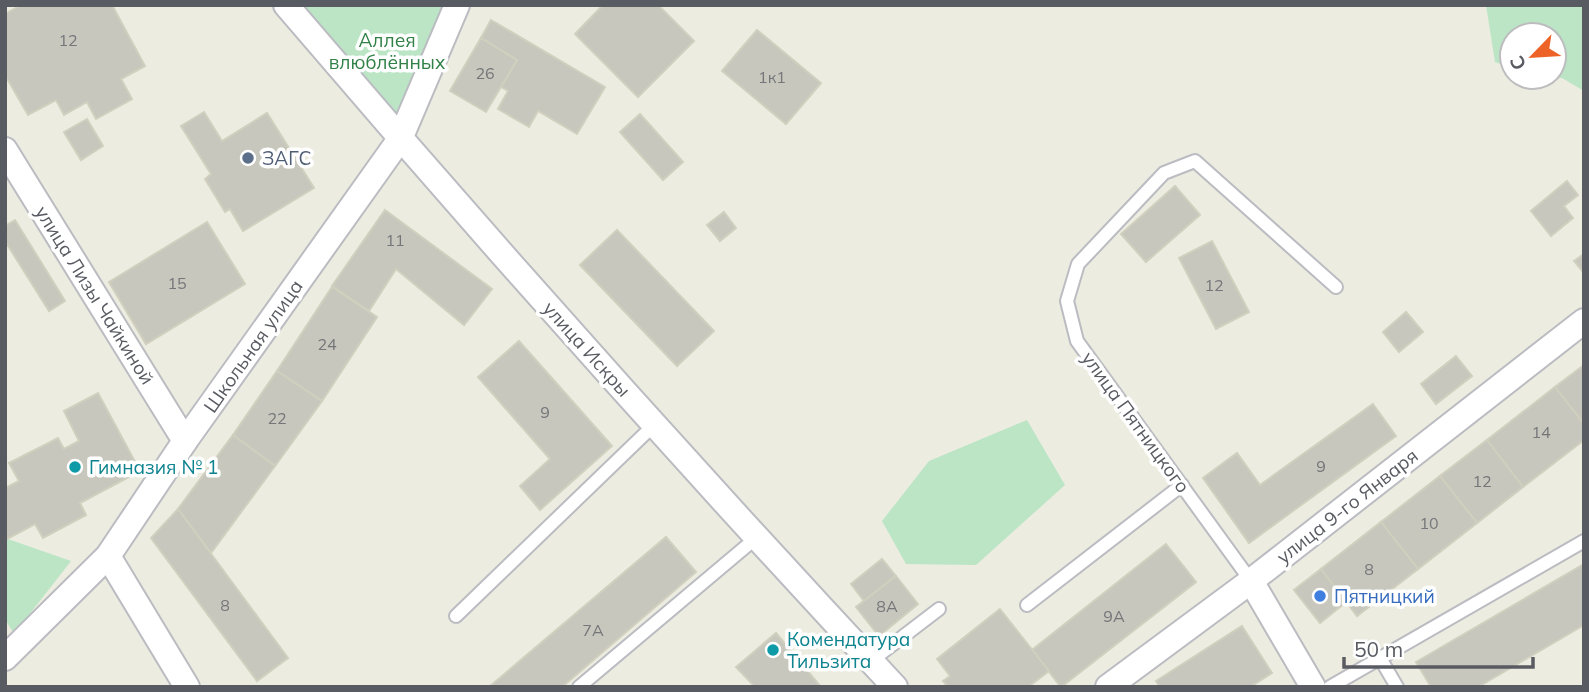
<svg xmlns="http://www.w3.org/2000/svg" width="1589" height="692" font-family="Mulish,sans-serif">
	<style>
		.green { fill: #bbe5c5 }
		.building { fill: #c7c7bd; stroke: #d1cfbe; stroke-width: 2 }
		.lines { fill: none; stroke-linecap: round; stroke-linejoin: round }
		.service-casing { stroke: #bbbcc2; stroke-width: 16 }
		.minor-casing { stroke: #bbbcc2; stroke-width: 28 }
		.service { stroke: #fff; stroke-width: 12 }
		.minor { stroke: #fff; stroke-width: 24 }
		.service-dot { fill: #5c6f8a; stroke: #fff; stroke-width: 2.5 }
		.culture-dot { fill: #0f9aa8; stroke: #fff; stroke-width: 2.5 }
		.shop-dot { fill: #3f7fe0; stroke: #fff; stroke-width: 2.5 }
		.labels { text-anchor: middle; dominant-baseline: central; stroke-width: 7; stroke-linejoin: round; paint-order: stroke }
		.number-label { font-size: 16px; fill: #747679 }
		.park-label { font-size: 19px; fill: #318147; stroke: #fff }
		.service-label { font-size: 19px; fill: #4e5e75; stroke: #fff; text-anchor: start }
		.street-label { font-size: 19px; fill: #595b62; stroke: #fff }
		.culture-label { font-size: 19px; fill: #0d838f; stroke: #fff; text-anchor: start }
		.shop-label { font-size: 19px; fill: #366cbe; stroke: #fff; text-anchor: start }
	</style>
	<rect width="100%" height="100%" fill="#ecece0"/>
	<!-- green -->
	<g class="green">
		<path d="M286,5H457L400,139Z"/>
		<path d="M1486,5H1584V91L1562,78L1541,77H1554V35H1512V68L1495,62Z"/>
		<path d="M1027,420L1065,485L976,565L906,564L882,521L929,461Z"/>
		<path d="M5,538L71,561L14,634L5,619Z"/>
	</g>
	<!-- building -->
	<g class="building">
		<path d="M21,5H112L145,66L121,79L132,99L96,119L87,102L64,115L56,100L28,115L5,75V14Z"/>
		<path d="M603,5H658L694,41L638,97L575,34Z"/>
		<path d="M491,20L605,87L577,134L538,111L529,127L498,109L508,91L501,87L517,60L481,38Z"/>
		<path d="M757,30L821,83L786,124L722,71Z"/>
		<path d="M481,38L517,60L486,112L450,91Z"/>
		<path d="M204,112L222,141L267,113L314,188L243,231L230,209L225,212L205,179L211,174L181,126Z"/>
		<path d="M640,114L683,162L663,180L620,132Z"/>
		<path d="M87,119L103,146L81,160L64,132Z"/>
		<path d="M1567,181L1578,195L1564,206L1573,218L1551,236L1531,211Z"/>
		<path d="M1175,186L1200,215L1146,262L1121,234Z"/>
		<path d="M385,210L492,289L464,325L396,269L369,311L332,286Z"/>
		<path d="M724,212L736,228L720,241L707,225Z"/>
		<path d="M15,220L65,301L49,311L5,241V226Z"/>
		<path d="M207,222L245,284L146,344L109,282Z"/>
		<path d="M617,230L714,331L677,366L580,265Z"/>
		<path d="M1212,241L1249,312L1216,329L1179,258Z"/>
		<path d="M1584,254V273L1574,261Z"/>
		<path d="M332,287L377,317L322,401L277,371Z"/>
		<path d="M1406,312L1423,332L1399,352L1383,332Z"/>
		<path d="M519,341L612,446L540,510L520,486L550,459L478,377Z"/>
		<path d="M1456,356L1472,376L1436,404L1421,384Z"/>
		<path d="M1584,365V424L1555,387Z"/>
		<path d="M277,371L322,401L275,466L233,435Z"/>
		<path d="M1555,387L1584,424V440L1523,487L1487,440Z"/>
		<path d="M98,393L140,471L80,503L86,515L43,538L35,524L5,540V488L19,481L9,463L58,438L64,449L79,441L64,411Z"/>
		<path d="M1373,404L1396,436L1249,543L1203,478L1237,453L1260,485Z"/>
		<path d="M233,435L275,466L211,553L178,509Z"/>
		<path d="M1487,440L1523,487L1477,523L1440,476Z"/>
		<path d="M1440,476L1477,523L1418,569L1381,522Z"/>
		<path d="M178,509L288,658L257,681L151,538Z"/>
		<path d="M1381,522L1418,569L1357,616L1321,569Z"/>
		<path d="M666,537L696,572L562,687H489Z"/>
		<path d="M1166,544L1196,582L1061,687L1032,650Z"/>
		<path d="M882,559L896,576L864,601L851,584Z"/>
		<path d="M1584,564V625L1478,687H1431L1416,662Z"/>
		<path d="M1321,569L1346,602L1320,623L1294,590Z"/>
		<path d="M896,576L918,604L879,636L856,607Z"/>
		<path d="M1000,609L1049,671L1028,687H948L943,681L950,676L937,659Z"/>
		<path d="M1242,626L1272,673L1250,687H1160L1156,681Z"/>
		<path d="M776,633L821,687H755L736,667Z"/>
	</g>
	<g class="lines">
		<!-- service casing -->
		<g class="service-casing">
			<g id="service">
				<path d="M1251,581L1077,341L1067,301L1078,264L1164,173L1195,161L1336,287"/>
				<path d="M1027,605L1182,485"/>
				<path d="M456,616L655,424"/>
				<path d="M1380,658L1397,687"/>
				<path d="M871,661L939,609"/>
				<path d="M579,687L756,538"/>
				<path d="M1330,687L1584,541"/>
			</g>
		</g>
		<!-- minor casing -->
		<g class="minor-casing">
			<g id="minor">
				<path d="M286,5C484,237 687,464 895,687"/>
				<path d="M5,150L185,441"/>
				<path d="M108,556L187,687"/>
				<path d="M1251,581L1313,687"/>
				<path d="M5,658L108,556L185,441L400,139L457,5"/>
				<path d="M1108,687L1251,581L1584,321"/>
			</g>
		</g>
		<!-- service -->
		<use href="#service" class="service"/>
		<!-- minor -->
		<use href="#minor" class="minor"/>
	</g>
	<!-- markers -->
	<circle class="service-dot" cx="248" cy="158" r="7"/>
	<g class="culture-dot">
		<circle cx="75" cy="467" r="7"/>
		<circle cx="773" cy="650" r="7"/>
	</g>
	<circle class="shop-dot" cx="1320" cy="596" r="7"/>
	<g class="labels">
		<!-- number labels -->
		<g class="number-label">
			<text x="68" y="40">12</text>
			<text x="485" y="73">26</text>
			<text x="772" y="77">1к1</text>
			<text x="395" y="240">11</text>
			<text x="177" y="283">15</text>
			<text x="1214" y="285">12</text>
			<text x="327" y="344">24</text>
			<text x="545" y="412">9</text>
			<text x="277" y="418">22</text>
			<text x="1541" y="432">14</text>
			<text x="1321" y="466">9</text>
			<text x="1482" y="481">12</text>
			<text x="1429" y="523">10</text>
			<text x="1369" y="569">8</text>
			<text x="225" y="605">8</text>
			<text x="887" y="606">8А</text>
			<text x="1114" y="616">9А</text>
			<text x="593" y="630">7А</text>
		</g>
		<!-- park labels -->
		<g class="park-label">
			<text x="387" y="40">Аллея<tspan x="387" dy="22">влюблённых</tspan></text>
		</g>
		<!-- service labels -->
		<g class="service-label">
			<text x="262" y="158">ЗАГС</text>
		</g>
		<!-- street labels -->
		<g class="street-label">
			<text transform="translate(95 295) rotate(58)">улица Лизы Чайкиной</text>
			<text transform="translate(253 346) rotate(-55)">Школьная улица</text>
			<text transform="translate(587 349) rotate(48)">улица Искры</text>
			<text transform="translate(1136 422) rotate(54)">улица Пятницкого</text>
			<text transform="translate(1347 506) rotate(-38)">улица 9-го Января</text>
		</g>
		<!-- culture labels -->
		<g class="culture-label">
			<text x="89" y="467">Гимназия № 1</text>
			<text x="787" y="639">Комендатура<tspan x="787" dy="22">Тильзита</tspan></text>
		</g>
		<!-- shop labels -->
		<g class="shop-label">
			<text x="1334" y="596">Пятницкий</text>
		</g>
	</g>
	<!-- border -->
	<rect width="1589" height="692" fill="none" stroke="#595b62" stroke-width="14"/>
	<!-- north arrow -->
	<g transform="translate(1533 56) rotate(245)"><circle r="33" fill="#ffffff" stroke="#bdbdc0" stroke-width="2"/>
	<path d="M0-5L12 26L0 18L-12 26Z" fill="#ed6226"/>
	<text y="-10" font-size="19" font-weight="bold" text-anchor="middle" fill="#595b62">С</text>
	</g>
	<!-- scale -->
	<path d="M1344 657v10h189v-10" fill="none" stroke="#595b62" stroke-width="3.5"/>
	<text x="1354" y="657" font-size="21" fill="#595b62" stroke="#ffffff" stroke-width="5" paint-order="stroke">50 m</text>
</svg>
